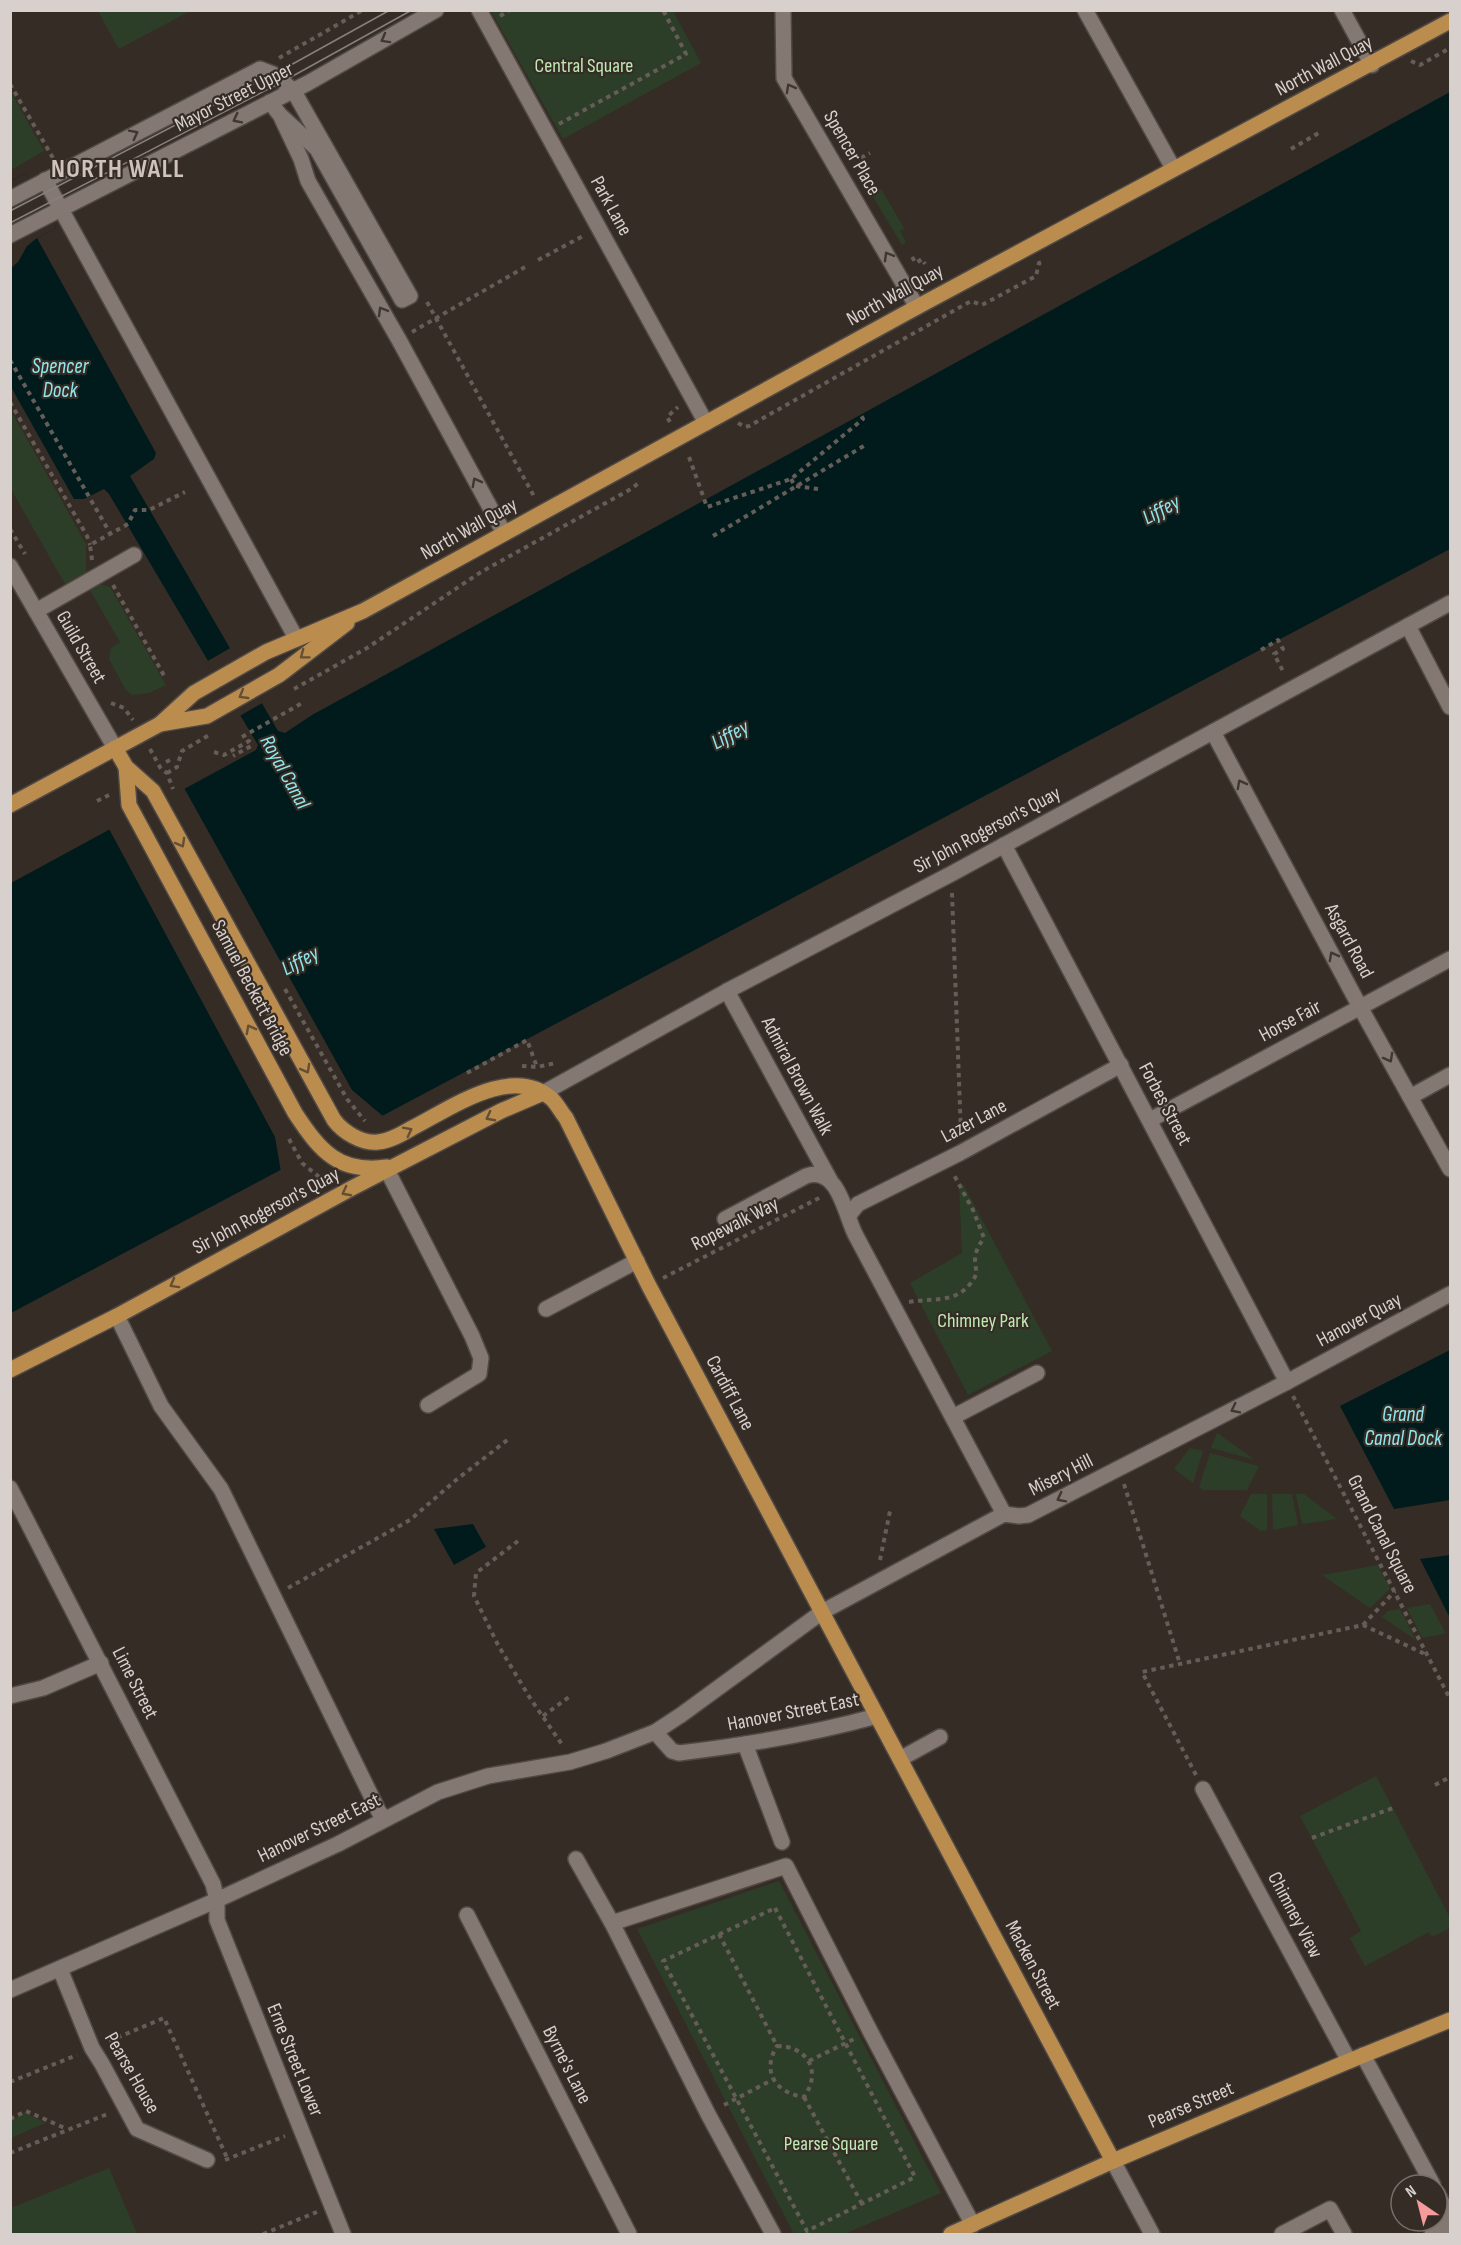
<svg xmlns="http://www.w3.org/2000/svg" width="1461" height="2245" font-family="'Sofia Sans Condensed',sans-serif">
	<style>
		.green { fill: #2d3e28 }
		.water { fill: #011b1d }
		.pier { fill: #352c26 }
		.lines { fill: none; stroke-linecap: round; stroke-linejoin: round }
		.minor-casing { stroke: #514944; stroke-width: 18 }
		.major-casing { stroke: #514944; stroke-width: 18 }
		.path { stroke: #665d58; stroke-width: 4; stroke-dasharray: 4.5 4.5; stroke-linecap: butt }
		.minor { stroke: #847872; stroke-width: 15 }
		.major { stroke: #ba8d4f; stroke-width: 15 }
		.tram { stroke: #877f7b; stroke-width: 1.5 }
		.oneway { stroke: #413731 }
		.oneway2 { stroke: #644e34 }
		.labels { text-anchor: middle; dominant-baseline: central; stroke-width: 4.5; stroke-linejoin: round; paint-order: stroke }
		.park-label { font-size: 20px; fill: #bfeab3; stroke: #352c26 }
		.street-label { font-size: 20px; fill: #d7d0cd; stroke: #352c26 }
		.water-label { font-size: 21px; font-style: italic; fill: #90e9ef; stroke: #352c26 }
		.district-label { font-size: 26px; font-weight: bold; letter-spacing: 1.5px; fill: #d0c3bc; stroke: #352c26 }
	</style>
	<rect width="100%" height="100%" fill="#352c26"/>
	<!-- green -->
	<g class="green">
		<path d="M98,11H190L119,49Z"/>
		<path d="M491,11H673L701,63L563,139Z"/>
		<path d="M11,92L44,151L11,170H10Z"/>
		<path d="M881,189L904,228L900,231L906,242L902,245L872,195Z"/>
		<path d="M11,411L86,544V572L65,584L11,489Z"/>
		<path d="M100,584L110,587L166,685L149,693L132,695L126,690L109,659L111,648L120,642L90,590Z"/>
		<path d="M963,1184L1052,1351L968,1395L910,1283L962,1253L959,1186Z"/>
		<path d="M1217,1433L1255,1460L1211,1448Z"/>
		<path d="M1190,1448L1203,1451L1193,1483L1174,1469Z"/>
		<path d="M1210,1453L1259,1466L1247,1490H1203L1199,1487Z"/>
		<path d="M1251,1494H1267V1530L1261,1531L1240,1516Z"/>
		<path d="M1272,1494H1292L1298,1525L1273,1530Z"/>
		<path d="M1296,1494H1304L1337,1519L1302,1524Z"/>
		<path d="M1378,1565L1390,1589L1370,1608L1322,1575Z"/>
		<path d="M1430,1604L1445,1632L1443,1634L1422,1638L1407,1608Z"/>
		<path d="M1400,1609L1416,1640L1382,1617L1388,1611Z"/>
		<path d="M1376,1776L1450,1918V1928L1432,1937L1429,1932L1365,1966L1350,1938L1361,1931L1300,1816Z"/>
		<path d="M779,1881L941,2193L844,2234H794L637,1929Z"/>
		<path d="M25,2113L45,2123L11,2138V2120Z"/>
		<path d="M109,2168L137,2234H11V2208Z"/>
	</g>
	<!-- water -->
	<g class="water">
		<path d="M1450,92V549L11,1313V883L256,750L258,745L109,494L104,489L84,499H74L11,387V181L25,173L56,228L37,238L156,453L154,459L130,476L278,731L285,733L312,715Z"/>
		<path d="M1450,1350V1500L1394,1509L1340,1406Z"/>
		<path d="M473,1524L486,1547L454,1565L434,1529Z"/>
		<path d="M1450,1555V1618L1420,1559Z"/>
	</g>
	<!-- pier -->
	<g class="pier">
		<path d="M25,173L56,228L37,238L27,246L18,262L11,268V181Z"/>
		<path d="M232,647L264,702L238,717L206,662Z"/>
		<path d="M183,786L352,1090L384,1117L281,1172L275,1137L108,827Z"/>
	</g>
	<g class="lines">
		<!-- minor casing -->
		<g class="minor-casing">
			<g id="minor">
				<path d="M479,10L706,423"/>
				<path d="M783,10L784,78L917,307"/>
				<path d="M1085,10L1173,168"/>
				<path d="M1342,10L1372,65"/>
				<path d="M282,119L301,159L308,181L399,340L504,533"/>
				<path d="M45,180L296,638"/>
				<path d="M10,199L260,69L273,74L293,90L410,296L402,300L317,149L280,115L270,102"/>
				<path d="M10,235L308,83L436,10"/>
				<path d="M10,566L115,748"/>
				<path d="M36,611L134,555"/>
				<path d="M1408,626L1450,707"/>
				<path d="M1213,732L1360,1007L1450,1169"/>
				<path d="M1004,845L1287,1382"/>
				<path d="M727,991L830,1180"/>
				<path d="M543,1093L727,991L951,874L1450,603"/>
				<path d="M1410,1097L1450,1075"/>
				<path d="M1150,1120L1450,959"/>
				<path d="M388,1172L472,1336L481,1358L479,1374L428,1405"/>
				<path d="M849,1215L858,1204L960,1153L1121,1065"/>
				<path d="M725,1219L806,1176C838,1165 845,1214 855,1234L1004,1514"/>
				<path d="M546,1309L637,1261"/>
				<path d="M117,1316L161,1406L221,1489L379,1812L385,1819"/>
				<path d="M953,1417L1037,1373"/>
				<path d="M10,1488L213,1884L217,1900V1920L343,2234"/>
				<path d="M10,1696L43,1688L101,1663"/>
				<path d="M655,1732L672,1751L679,1753C746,1745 812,1734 877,1716"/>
				<path d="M745,1744L782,1842"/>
				<path d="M900,1759L940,1737"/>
				<path d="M1203,1789L1349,2061"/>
				<path d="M576,1859L612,1923L708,2114L773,2234"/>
				<path d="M467,1915L629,2234"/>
				<path d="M612,1923L786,1866L870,2031L973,2225"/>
				<path d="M60,1969L92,2048L102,2064L137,2129L207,2160"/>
				<path d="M10,1990L217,1900L338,1844L438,1792L488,1776L570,1762L606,1751L655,1732L681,1715L822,1612L1004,1514L1019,1516L1028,1515L1287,1382L1450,1294"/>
				<path d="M1363,2055L1433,2185"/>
				<path d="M1113,2161L1152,2234"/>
				<path d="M1437,2193L1450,2218"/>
				<path d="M1282,2234L1330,2209L1344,2234"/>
				<path d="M1432,2234L1450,2224"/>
			</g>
		</g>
		<!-- major casing -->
		<g class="major-casing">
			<g id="major">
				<path d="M160,724L207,716L279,675L347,623"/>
				<path d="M115,748L126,767L153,791L334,1120C343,1132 362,1144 378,1142C390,1141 402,1134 412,1128C450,1109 512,1063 552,1099C557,1104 561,1112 566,1118L649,1286L1113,2161"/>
				<path d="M126,767L129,805L295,1113C320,1151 339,1174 387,1167"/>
				<path d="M10,805L160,724L194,693L266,652L363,611L917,307L1450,21"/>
				<path d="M10,1370L117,1316L352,1188L501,1111L543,1093"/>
				<path d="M951,2234L1113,2161L1349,2061L1450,2020"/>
			</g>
		</g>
		<!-- path -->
		<g class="path">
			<path d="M500,16L510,10"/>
			<path d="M279,58L363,10"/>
			<path d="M1411,61L1420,65L1450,48"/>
			<path d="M10,84L53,158"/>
			<path d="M559,124L686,54L663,10"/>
			<path d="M1291,149L1322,131"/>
			<path d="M861,158L870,153"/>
			<path d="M912,257L916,263L922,259L925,264"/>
			<path d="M538,260L585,235"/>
			<path d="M427,302L535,498"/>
			<path d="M412,332L525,267"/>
			<path d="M10,360L110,533"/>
			<path d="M10,402L87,536L90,545"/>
			<path d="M670,422L667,417L678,407"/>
			<path d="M738,423L745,427L749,426L971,301L982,305L1036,276L1039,263L1042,262"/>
			<path d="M689,457L707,507L791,479L863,419L861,415"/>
			<path d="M791,479L795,486L818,489"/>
			<path d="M10,529L25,554"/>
			<path d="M713,536L867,444"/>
			<path d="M92,560L90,545L128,524L135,510H149L185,492"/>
			<path d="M113,585L166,679"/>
			<path d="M1261,650L1278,640L1283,649L1274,654L1284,673"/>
			<path d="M294,689L367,648L481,572L631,489L640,482"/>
			<path d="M111,703L124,708L133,720"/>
			<path d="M242,737L304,702"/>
			<path d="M150,749L161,769L167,773L173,789"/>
			<path d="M214,752L224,755L249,741L251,746L233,756"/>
			<path d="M166,762L170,760"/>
			<path d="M167,773L177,767L182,751L211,734"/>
			<path d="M97,801L109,795"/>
			<path d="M952,893L961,1134"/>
			<path d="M285,989L347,1099L365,1121"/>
			<path d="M522,1066L537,1067L556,1063"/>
			<path d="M467,1073L527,1040L537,1067"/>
			<path d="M289,1139L302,1163L318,1176L320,1186"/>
			<path d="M663,1278L821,1197"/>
			<path d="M909,1302C939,1297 961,1305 977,1273C973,1259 975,1250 984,1238L973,1210L954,1175"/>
			<path d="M1293,1396L1450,1699"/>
			<path d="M1124,1484L1180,1664"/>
			<path d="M518,1541L476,1573L474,1596L498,1645L530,1698L563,1746"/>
			<path d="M880,1560L890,1511"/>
			<path d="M288,1588L410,1520L456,1480L510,1438"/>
			<path d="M1363,1625L1395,1591"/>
			<path d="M543,1716L569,1697"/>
			<path d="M1196,1775L1142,1672L1363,1625L1427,1655"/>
			<path d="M1435,1785L1450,1777"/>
			<path d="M1312,1838L1393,1808"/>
			<path d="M775,1908L915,2177L807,2231L663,1961Z"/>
			<path d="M719,1934L777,2046"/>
			<path d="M109,2041L164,2018L228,2160"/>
			<path d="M777,2046C808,2046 822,2072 804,2097C776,2093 761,2072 777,2046Z"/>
			<path d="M809,2061L856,2038"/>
			<path d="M10,2082L77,2055"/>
			<path d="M804,2097L862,2204"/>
			<path d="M724,2105L774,2079"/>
			<path d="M10,2119L26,2111L67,2129"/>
			<path d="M10,2153L110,2113"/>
			<path d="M225,2160L285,2136"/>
			<path d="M263,2234L317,2212"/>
		</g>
		<!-- minor -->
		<use href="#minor" class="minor"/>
		<!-- major -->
		<use href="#major" class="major"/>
		<!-- tram -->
		<g class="tram">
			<path d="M10,211L289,66L390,10"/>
			<path d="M10,223L282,82L412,10"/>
		</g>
	</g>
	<!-- one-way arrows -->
	<defs><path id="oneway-chevron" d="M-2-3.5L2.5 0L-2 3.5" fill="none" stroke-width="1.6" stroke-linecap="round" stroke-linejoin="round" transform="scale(1.5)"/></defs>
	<g class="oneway">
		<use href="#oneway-chevron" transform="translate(385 39) rotate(151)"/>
		<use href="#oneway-chevron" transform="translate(790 88) rotate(-119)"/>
		<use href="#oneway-chevron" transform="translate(237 119) rotate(153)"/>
		<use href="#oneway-chevron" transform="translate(134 134) rotate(-27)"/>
		<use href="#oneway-chevron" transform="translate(888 256) rotate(-120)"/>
		<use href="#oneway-chevron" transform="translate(382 311) rotate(-120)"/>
		<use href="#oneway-chevron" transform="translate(476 482) rotate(-118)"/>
		<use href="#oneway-chevron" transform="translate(1241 784) rotate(-118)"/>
		<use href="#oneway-chevron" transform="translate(1333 956) rotate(-118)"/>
		<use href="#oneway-chevron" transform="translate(1389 1058) rotate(61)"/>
		<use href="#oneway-chevron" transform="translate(1235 1409) rotate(153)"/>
		<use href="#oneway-chevron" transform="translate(1061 1498) rotate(153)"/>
	</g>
	<g class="oneway2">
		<use href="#oneway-chevron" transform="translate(304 655) rotate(143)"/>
		<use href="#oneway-chevron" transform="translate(243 695) rotate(150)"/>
		<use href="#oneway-chevron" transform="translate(181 843) rotate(61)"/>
		<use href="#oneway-chevron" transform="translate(250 1029) rotate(-118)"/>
		<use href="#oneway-chevron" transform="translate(306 1069) rotate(61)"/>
		<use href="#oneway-chevron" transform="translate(490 1117) rotate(152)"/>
		<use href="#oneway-chevron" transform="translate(408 1131) rotate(-27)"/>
		<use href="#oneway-chevron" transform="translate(346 1192) rotate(152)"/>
		<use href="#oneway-chevron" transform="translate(174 1284) rotate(151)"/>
	</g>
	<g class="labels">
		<!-- park labels -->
		<g class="park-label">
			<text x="584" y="66">Central Square</text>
			<text x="983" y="1321">Chimney Park</text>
			<text x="831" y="2144">Pearse Square</text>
		</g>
		<!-- street labels -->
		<g class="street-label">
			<text transform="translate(1324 66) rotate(-28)">North Wall Quay</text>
			<text transform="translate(234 97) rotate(-27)">Mayor Street Upper</text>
			<text transform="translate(852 153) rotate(60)">Spencer Place</text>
			<text transform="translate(611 206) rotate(61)">Park Lane</text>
			<text transform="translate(895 295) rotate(-29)">North Wall Quay</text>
			<text transform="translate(469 529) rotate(-29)">North Wall Quay</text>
			<text transform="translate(81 647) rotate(60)">Guild Street</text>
			<text transform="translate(987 830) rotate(-28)">Sir John Rogerson's Quay</text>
			<text transform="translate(1349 941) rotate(62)">Asgard Road</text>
			<text transform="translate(252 988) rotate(62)">Samuel Beckett Bridge</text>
			<text transform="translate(1290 1021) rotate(-28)">Horse Fair</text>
			<text transform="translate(797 1076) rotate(62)">Admiral Brown Walk</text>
			<text transform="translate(1165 1104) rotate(62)">Forbes Street</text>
			<text transform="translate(974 1121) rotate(-28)">Lazer Lane</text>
			<text transform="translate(266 1211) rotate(-28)">Sir John Rogerson's Quay</text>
			<text transform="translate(735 1224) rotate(-27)">Ropewalk Way</text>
			<text transform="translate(1359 1320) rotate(-28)">Hanover Quay</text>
			<text transform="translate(730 1393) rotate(62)">Cardiff Lane</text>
			<text transform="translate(1061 1475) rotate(-27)">Misery Hill</text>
			<text transform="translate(1382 1534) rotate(63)">Grand Canal Square</text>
			<text transform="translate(135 1683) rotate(63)">Lime Street</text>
			<text transform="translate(793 1712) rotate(-11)">Hanover Street East</text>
			<text transform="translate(319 1828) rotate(-26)">Hanover Street East</text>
			<text transform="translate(1295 1915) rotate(62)">Chimney View</text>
			<text transform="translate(1033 1965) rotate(62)">Macken Street</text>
			<text transform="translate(295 2060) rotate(68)">Erne Street Lower</text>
			<text transform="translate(567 2065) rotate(63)">Byrne's Lane</text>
			<text transform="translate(132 2073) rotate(60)">Pearse House</text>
			<text transform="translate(1191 2105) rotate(-23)">Pearse Street</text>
		</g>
		<!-- water labels -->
		<g class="water-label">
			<text x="60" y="366">Spencer<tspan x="60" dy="24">Dock</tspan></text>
			<text transform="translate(1161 510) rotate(-28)">Liffey</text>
			<text transform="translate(730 735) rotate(-28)">Liffey</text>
			<text transform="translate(285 772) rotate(61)">Royal Canal</text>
			<text transform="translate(300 961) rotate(-28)">Liffey</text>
			<text x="1403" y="1414">Grand<tspan x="1403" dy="24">Canal Dock</tspan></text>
		</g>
		<!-- district labels -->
		<g class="district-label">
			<text x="118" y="169">NORTH WALL</text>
		</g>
	</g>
	<!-- border -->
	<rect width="1461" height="2245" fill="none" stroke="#d7d0cd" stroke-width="24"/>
	<!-- north arrow -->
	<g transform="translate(1419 2203) rotate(325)"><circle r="28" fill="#352c26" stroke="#766e69" stroke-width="1.5"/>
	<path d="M0-4.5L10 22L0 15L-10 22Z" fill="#f59b9c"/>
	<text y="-9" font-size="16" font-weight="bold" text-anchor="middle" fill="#d7d0cd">N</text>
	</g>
</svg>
